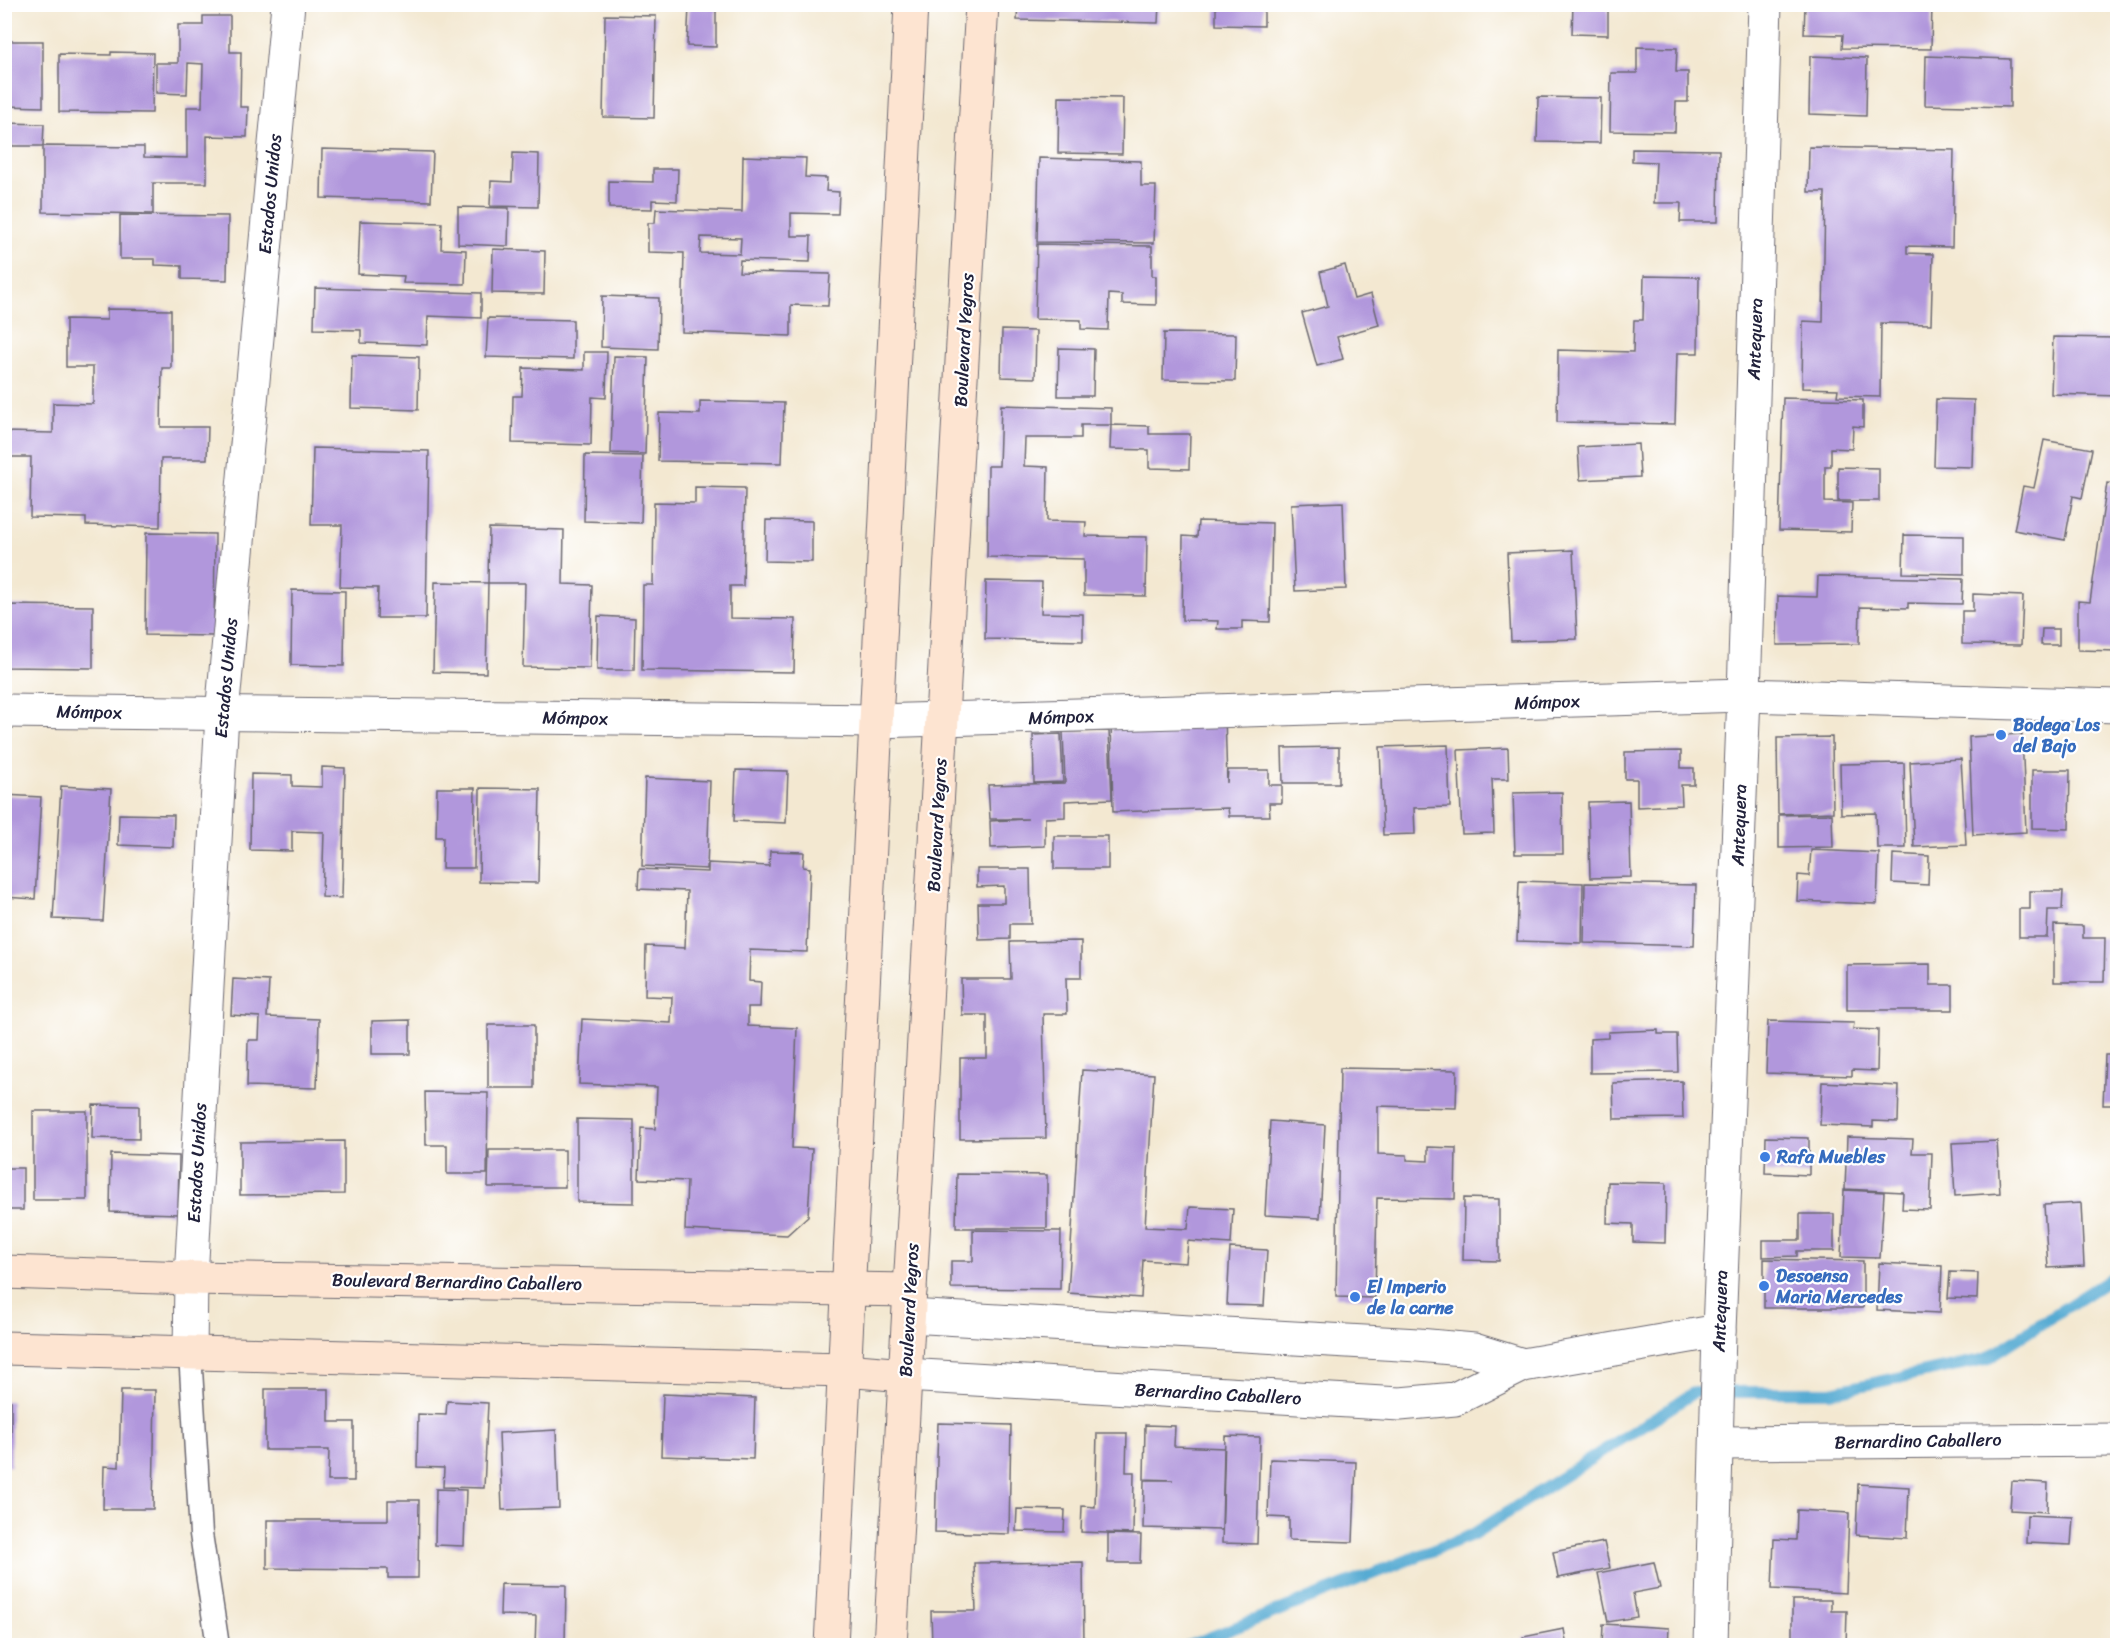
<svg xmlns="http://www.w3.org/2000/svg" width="2122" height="1650" font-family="Sriracha,sans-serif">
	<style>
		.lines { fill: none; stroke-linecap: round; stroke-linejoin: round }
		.stream { stroke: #57abd3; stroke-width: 12 }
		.building { fill: #b197dc; fill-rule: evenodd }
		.lane-casing { stroke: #6b6770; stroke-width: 25 }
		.street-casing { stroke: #6b6770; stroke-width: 35 }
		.secondary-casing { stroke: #6b6770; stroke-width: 35 }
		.lane { stroke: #fff; stroke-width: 22 }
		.street { stroke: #fff; stroke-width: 33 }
		.secondary { stroke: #fde4d1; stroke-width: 33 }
		.shop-dot { fill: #3f7fe0; stroke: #fff; stroke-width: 2 }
		.labels { text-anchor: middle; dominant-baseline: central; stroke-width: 4.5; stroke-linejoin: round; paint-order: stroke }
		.street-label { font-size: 18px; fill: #22223b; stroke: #fff }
		.shop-label { font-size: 18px; font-weight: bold; fill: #366cbe; stroke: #fff; text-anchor: start }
	</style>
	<rect width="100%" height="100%" fill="#fff"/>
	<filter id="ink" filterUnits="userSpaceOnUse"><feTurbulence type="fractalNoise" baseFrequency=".0167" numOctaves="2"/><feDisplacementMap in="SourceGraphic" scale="12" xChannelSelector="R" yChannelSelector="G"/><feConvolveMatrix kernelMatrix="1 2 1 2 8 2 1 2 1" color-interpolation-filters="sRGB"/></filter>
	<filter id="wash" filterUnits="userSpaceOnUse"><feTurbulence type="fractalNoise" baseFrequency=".008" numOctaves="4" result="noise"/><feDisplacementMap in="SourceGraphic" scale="24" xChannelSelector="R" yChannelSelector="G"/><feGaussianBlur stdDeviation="1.35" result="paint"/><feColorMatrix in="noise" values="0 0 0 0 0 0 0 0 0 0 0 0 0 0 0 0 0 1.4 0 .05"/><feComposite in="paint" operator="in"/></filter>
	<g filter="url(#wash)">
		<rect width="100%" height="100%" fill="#f3e8d1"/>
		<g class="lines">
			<!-- stream -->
			<path class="stream" d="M1188,1646L1472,1535L1695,1392H1831L1986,1359L2118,1274"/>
		</g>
		<g id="blocks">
			<!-- building -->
			<g class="building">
				<path d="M1018,4H1159L1158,23L1017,20Z"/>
				<path d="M1216,4H1264V26L1216,25Z"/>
				<path d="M1573,4H1608V35L1572,34Z"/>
				<path d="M1805,4H1932L1931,49L1842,48L1843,35L1804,34Z"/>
				<path d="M689,7L716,8V47L687,46Z"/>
				<path d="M605,15L656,16L654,118L603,117Z"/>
				<path d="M203,16H230V52H241L240,107H248L247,137L207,136V183H153V214L43,212V146L144,147V157L187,158V107H202L203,64L188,63L187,94L156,93V63H178V25H203Z"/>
				<path d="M4,41H43V107L4,106Z"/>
				<path d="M1637,47L1677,48L1676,72H1688V102H1676L1675,132L1610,131L1611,73H1637Z"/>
				<path d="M111,52L153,53L152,113L59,112V54L111,55Z"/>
				<path d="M1810,56L1867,58L1866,116L1809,114Z"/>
				<path d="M1926,56L2010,59V107L1925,105Z"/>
				<path d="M1059,97L1123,98L1122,154L1058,153Z"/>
				<path d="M1538,97L1601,98L1600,143L1537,142Z"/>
				<path d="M4,123L44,124L43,146H4Z"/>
				<path d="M1809,147L1954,150L1952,247L1907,246V253L1933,254L1931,324L1881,323L1880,397L1837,396L1838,389L1802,388L1803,321L1823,322L1825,192H1808Z"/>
				<path d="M322,149L433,152L431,201L321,198Z"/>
				<path d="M1632,149L1719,150L1718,222H1680L1681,203H1654L1656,162L1632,161Z"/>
				<path d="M513,153L539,154L538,207L490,206L491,181L512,182Z"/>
				<path d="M743,156L806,158L805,177L827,178L826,191L839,192L838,214L791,213V236H811L810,262L740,260L739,272L830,274L828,306L791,305V336L682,332L684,253L648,252V223H655L656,209L742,212ZM701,237L741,238L740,254L700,253Z"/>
				<path d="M1039,158L1141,161V186H1156L1154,243L1037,242Z"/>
				<path d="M653,169H678L677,201L652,200V209L609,208V181L653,182Z"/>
				<path d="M458,207L509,208L508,246L458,244Z"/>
				<path d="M120,215L228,216L227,280L182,279V266L155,265V259H120Z"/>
				<path d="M360,221L442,223L441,249L466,250L465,284L403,283L404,276L358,274Z"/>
				<path d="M1037,244L1152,246V276H1156V305L1122,304V295L1109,294L1108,330L1081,329V320L1035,319Z"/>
				<path d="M493,249L545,251L544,294L492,293Z"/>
				<path d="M1345,265L1354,299L1371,294L1379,325L1337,337L1343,359L1317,366L1302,313L1328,306L1320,272Z"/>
				<path d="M1644,276L1699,277L1698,353H1677L1675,424L1557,422L1558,350L1633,352L1634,320H1643Z"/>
				<path d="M315,288L481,293V318L428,316L427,345L361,343V330L314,329Z"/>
				<path d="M602,296L659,298L658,349L601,347Z"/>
				<path d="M107,309L171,310V368H162L161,427H208L207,459H161L160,527L86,525V518L30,517L31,457H4V432L53,433V403L93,404V367H66V319L107,320Z"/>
				<path d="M488,318L573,320V359L486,357Z"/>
				<path d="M1002,330L1036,331L1035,378L1001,377Z"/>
				<path d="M1164,333L1236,334L1235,381L1163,380Z"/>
				<path d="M2053,337L2118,338V396L2051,394Z"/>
				<path d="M1059,348L1094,349L1093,396H1058Z"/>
				<path d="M584,352H607L606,398L592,397L591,445L512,443L513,396H522L523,368L584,370Z"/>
				<path d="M352,355L419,357L418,410L351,408Z"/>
				<path d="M614,356L648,357L645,454L611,453Z"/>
				<path d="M1783,398L1863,400V427L1853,426L1852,449L1831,448V466H1825V502L1852,503L1851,532L1779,530Z"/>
				<path d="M1936,399L1974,400L1972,467L1934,466Z"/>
				<path d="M700,401L784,403L782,463L658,461L659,413L700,414Z"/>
				<path d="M1001,405L1111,408V425H1081V438H1025L1024,466L1048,467L1047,521L1086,522L1085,536L1147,537L1146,596L1084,595V559L987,557L988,466H999Z"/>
				<path d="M1111,425L1149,426V434H1190L1189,469L1149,468V450L1110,449Z"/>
				<path d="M2044,440L2092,449L2082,498L2073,496L2065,540L2014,530L2023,486L2034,488Z"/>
				<path d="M1638,444L1640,477L1580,480L1578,447Z"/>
				<path d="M313,448L429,451L426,618H377L378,588L340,587L342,525H311Z"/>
				<path d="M585,455L643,456L641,523L584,521Z"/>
				<path d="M1838,467L1879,468V501H1838Z"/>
				<path d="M2107,483L2118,484V651L2078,650V601L2090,602Z"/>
				<path d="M695,487L745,488L743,586H730V618L795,619L794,672L642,670L643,585H653L654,502L695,503Z"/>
				<path d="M1343,502L1346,589L1295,591L1291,504Z"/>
				<path d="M766,520L812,521V562L765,561Z"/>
				<path d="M1198,521L1272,523L1270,622L1242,621V629H1217L1218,621L1182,620L1183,536L1197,537Z"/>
				<path d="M489,528L564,530L563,584L592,585L590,668L523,667L525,583H488Z"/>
				<path d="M146,533L215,534L214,636L145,635Z"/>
				<path d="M1904,535L1964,536V574L1903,573Z"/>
				<path d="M1573,550L1577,639L1511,641L1507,553Z"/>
				<path d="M1818,576L1963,579L1962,604L1908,603V608L1860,607L1859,644L1777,645L1778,596L1817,597Z"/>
				<path d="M986,581L1042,582L1041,613L1083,614V641L985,639Z"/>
				<path d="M435,582L488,583L486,673L433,672Z"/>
				<path d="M292,590L345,591L344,666L291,665Z"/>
				<path d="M1973,594L2023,596L2021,645L1962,644V611H1973Z"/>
				<path d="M4,605L93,606V668L4,667Z"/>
				<path d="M598,616L635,618L634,670H597Z"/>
				<path d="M2042,629H2059V645H2041Z"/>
				<path d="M1225,715L1227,783L1228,770H1269V785H1282V803H1269L1270,816H1229L1228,808L1113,812L1111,720Z"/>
				<path d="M1109,731L1112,799L1065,801V817L1045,818V846L991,848L990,821L1028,819H990L988,785L1065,783L1063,732Z"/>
				<path d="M1061,734L1063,782L1034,783L1033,735Z"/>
				<path d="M2022,734L2026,832L1973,835L1969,737Z"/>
				<path d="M1832,737L1833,812L1778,814L1777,738Z"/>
				<path d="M1448,745L1450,807L1414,808L1415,834L1383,835L1380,747Z"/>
				<path d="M1339,747V783H1283L1282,748Z"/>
				<path d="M1508,748L1509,779H1492L1494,833L1462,834L1458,750Z"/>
				<path d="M1681,751V768H1694V785H1681L1682,805L1637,807V779H1625V752Z"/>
				<path d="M1961,759L1966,845L1914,847L1910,762Z"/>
				<path d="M1904,763L1906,848H1877L1876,813L1841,814L1840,764Z"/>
				<path d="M322,767L345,768L342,898L322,897L324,832L292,831V851L250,850L251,774L292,775V786L322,787Z"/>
				<path d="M736,770L788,771L786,823L734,821Z"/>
				<path d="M2032,770H2070L2069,829L2032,828Z"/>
				<path d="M645,778L710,781L707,869L642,866Z"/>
				<path d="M61,786L111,789L103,921L53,919Z"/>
				<path d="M437,788H475L474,868H442L443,837H436Z"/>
				<path d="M480,788L540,789L538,883L479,882Z"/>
				<path d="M1562,792L1563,854H1515L1513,793Z"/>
				<path d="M4,795L41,797L35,899L4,897Z"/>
				<path d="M1629,801L1631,877L1590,878L1588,802Z"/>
				<path d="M119,814L174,815L173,847L118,845Z"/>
				<path d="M1832,814L1833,847L1779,848V815Z"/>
				<rect x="1054" y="836" width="54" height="33"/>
				<path d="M1811,850L1879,853L1877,904L1797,901L1798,875L1809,876Z"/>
				<path d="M770,851L804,852L803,867L810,868L807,952L750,950L749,981L761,982L760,1007H748V1026L797,1028L792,1148L812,1149L808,1216L787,1235L685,1230L687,1181L639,1179L641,1128L655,1129L657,1087L579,1084L582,1019L671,1023L672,997L645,996L646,946L685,948L687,891L638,889L639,869L708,872V863L769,866Z"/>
				<path d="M1893,854L1929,856L1928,885L1892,883Z"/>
				<path d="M977,869H1030L1031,924H1010V939L979,940L978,903H1004V886L977,887Z"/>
				<path d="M1519,881L1583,883L1582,943L1517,941Z"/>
				<path d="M1585,883L1696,885L1694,946L1584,943Z"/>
				<path d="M2030,891H2063L2062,910H2048L2047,937H2019V909H2030Z"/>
				<path d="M2054,925L2083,926V938H2105L2104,982H2054Z"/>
				<path d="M1081,941V978H1066L1067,1014H1043L1046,1138L960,1139V1058H987V1015H962L961,979H1011L1010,942Z"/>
				<path d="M1930,964V985H1953V1010H1847V965Z"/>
				<path d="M233,979L269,981L267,1017L319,1019L317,1088L247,1086L248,1040H259L260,1017L231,1015Z"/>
				<path d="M410,1020V1054H372V1021Z"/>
				<path d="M1768,1021L1854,1023L1853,1029L1878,1030L1877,1071L1852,1070V1076L1766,1073Z"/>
				<rect x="488" y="1025" width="46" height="63"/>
				<path d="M1658,1030V1034H1677L1678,1072L1590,1073V1039L1608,1038V1032Z"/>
				<rect x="4" y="1046" width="3" height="106"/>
				<path d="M2105,1055H2118V1105H2103Z"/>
				<path d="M1340,1068L1457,1070L1456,1108L1378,1106V1154L1407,1155V1160L1428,1161V1147L1456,1148L1455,1199L1377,1198L1375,1298L1336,1297Z"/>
				<path d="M1082,1070L1154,1074L1145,1227L1188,1229L1190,1207L1233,1209L1231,1244L1188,1241L1186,1263L1143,1260L1141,1298L1068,1293Z"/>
				<path d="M1682,1081L1683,1118L1614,1119L1613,1083Z"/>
				<path d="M1822,1082L1899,1086L1898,1122L1873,1121V1127L1820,1125Z"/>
				<path d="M425,1092L488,1093L487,1174H447V1145H426Z"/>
				<path d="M93,1105L139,1106V1139L92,1138Z"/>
				<rect x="33" y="1111" width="54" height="89"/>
				<path d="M577,1119L634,1120V1203L577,1202Z"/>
				<path d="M1270,1121L1325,1125L1320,1218L1265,1215Z"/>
				<path d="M1766,1137L1809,1138V1175L1765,1173Z"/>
				<path d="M1847,1137L1913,1139L1912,1153H1932L1930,1210L1902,1209L1903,1192L1845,1189Z"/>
				<path d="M344,1141V1194L240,1195V1142Z"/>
				<path d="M1997,1141L2000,1193L1955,1196L1952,1143Z"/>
				<path d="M489,1150H565V1187H488Z"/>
				<path d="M111,1154L179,1156L178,1214L110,1212Z"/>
				<rect x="5" y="1168" width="18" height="42"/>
				<path d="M957,1174L1047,1175V1228H956Z"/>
				<path d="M1608,1182L1666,1183L1665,1243L1633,1242V1224L1607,1223Z"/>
				<path d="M1844,1190L1884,1192L1880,1258L1841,1257Z"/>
				<path d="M1464,1198L1499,1199V1261L1463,1260Z"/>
				<path d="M2081,1203L2084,1266L2048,1268L2044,1205Z"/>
				<path d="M1800,1214H1834V1251H1797V1256L1763,1257V1240H1800Z"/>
				<path d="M973,1230L1061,1231L1060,1289L951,1288V1261H973Z"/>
				<path d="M1230,1248L1267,1250L1264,1306L1227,1305Z"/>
				<path d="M1764,1259L1863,1261V1308H1764Z"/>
				<path d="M1879,1263L1942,1266L1940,1313L1877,1310Z"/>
				<path d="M1950,1272L1978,1273L1977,1299L1948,1298Z"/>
				<path d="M265,1389H329V1422H354V1481H328L329,1450H265Z"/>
				<path d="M121,1390H155L153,1509H103L104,1466L119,1467Z"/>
				<path d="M663,1394L755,1398L753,1459L661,1456Z"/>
				<rect x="4" y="1401" width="7" height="65"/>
				<path d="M447,1401L488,1403L484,1488L443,1487L444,1468L417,1467L418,1414L446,1415Z"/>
				<path d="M938,1423L1011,1425L1009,1534L935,1532Z"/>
				<path d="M1145,1425L1175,1426L1174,1446L1224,1448L1222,1530L1143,1528L1144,1480H1173L1144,1479Z"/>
				<path d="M556,1430L559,1508L502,1510L499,1433Z"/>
				<path d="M1097,1433H1127L1126,1472H1134L1133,1534L1081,1532L1082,1506L1095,1507Z"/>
				<path d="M1225,1436L1260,1437L1257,1544L1222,1543Z"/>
				<path d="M1270,1459L1356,1462L1353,1542L1289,1540V1518L1268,1517Z"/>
				<path d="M2012,1481L2048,1483L2047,1512L2010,1510Z"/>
				<path d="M1858,1484L1909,1487L1907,1538L1856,1535Z"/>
				<path d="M436,1489L466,1490L464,1546L435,1545Z"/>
				<path d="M388,1500H419L418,1578H388V1569L267,1568V1520H388Z"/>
				<path d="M1017,1509L1065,1510L1064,1532L1016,1531Z"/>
				<path d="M1797,1510L1849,1513L1846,1593L1772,1589L1774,1539L1796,1540Z"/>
				<path d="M2027,1515L2073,1517L2071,1545L2026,1543Z"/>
				<path d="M1108,1534L1141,1535L1140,1563H1108Z"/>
				<path d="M1604,1542L1610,1568L1558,1578L1553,1552Z"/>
				<path d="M1083,1562L1084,1646H932L931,1611H976L974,1563Z"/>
				<path d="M1654,1562L1660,1588L1633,1593L1637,1617L1608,1622L1598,1573Z"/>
				<path d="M501,1584L566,1585L565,1646H535L536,1616L500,1615Z"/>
				<path d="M1792,1600H1831V1611H1847L1846,1646H1792Z"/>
				<path d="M1603,1624L1669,1628L1668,1646H1602Z"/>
				<path d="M1564,1629L1567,1646H1525L1523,1637Z"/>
			</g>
		</g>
	</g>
	<g filter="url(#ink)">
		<use href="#blocks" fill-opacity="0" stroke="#6b6770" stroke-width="1.5"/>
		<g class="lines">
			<!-- lane casing -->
			<g class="lane-casing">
				<path id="lane" d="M190,1353L201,1534L218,1646"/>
			</g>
			<!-- street casing -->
			<g class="street-casing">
				<g id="street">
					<path d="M4,711L876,721L1744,695L2118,706"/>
					<path d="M909,1316L1418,1345L1474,1350L1523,1365"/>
					<path d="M190,1353L191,1278L222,714L288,4"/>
					<path d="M905,1375L1400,1404L1455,1399L1523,1365L1719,1331"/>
					<path d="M1718,1443L2118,1440"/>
					<path d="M1711,1646L1719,1331L1744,695L1765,4"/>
				</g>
			</g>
			<!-- secondary casing -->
			<g class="secondary-casing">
				<g id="secondary">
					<path d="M4,1272L191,1278L910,1290"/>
					<path d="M4,1348L845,1370L905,1375"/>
					<path d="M831,1646L911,4"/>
					<path d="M890,1646L982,4"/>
				</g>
			</g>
			<!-- lane -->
			<use href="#lane" class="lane"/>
			<!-- street -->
			<use href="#street" class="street"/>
			<!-- secondary -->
			<use href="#secondary" class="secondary"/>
		</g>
	</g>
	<!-- markers -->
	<g class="shop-dot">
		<circle cx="2001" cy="735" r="6"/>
		<circle cx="1765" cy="1157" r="6"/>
		<circle cx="1764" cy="1286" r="6"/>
		<circle cx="1355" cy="1297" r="6"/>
	</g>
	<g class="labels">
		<!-- street labels -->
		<g class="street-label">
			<text transform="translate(270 194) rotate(-85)">Estados Unidos</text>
			<text transform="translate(1755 339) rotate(-88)">Antequera</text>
			<text transform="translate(964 340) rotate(-87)">Boulevard Yegros</text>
			<text transform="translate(226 678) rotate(-85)">Estados Unidos</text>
			<text transform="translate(1547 702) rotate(-2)">Mómpox</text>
			<text transform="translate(89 712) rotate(1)">Mómpox</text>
			<text transform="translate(1061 717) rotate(-2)">Mómpox</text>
			<text transform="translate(575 718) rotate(1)">Mómpox</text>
			<text transform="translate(937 825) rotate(-87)">Boulevard Yegros</text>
			<text transform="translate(1739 825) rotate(-88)">Antequera</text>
			<text transform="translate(197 1163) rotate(-87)">Estados Unidos</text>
			<text transform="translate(457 1282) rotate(1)">Boulevard Bernardino Caballero</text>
			<text transform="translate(909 1310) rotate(-87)">Boulevard Yegros</text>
			<text transform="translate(1720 1311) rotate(-88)">Antequera</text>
			<text transform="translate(1218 1394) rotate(3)">Bernardino Caballero</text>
			<text transform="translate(1918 1441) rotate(-1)">Bernardino Caballero</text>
		</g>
		<!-- shop labels -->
		<g class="shop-label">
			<text x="2013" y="725">Bodega Los<tspan x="2013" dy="21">del Bajo</tspan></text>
			<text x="1777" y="1157">Rafa Muebles</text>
			<text x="1776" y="1276">Desoensa<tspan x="1776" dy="21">Maria Mercedes</tspan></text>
			<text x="1367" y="1287">El Imperio<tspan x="1367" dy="21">de la carne</tspan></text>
		</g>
	</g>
	<!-- margin -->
	<rect width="2122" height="1650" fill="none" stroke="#fff" stroke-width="24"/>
</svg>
